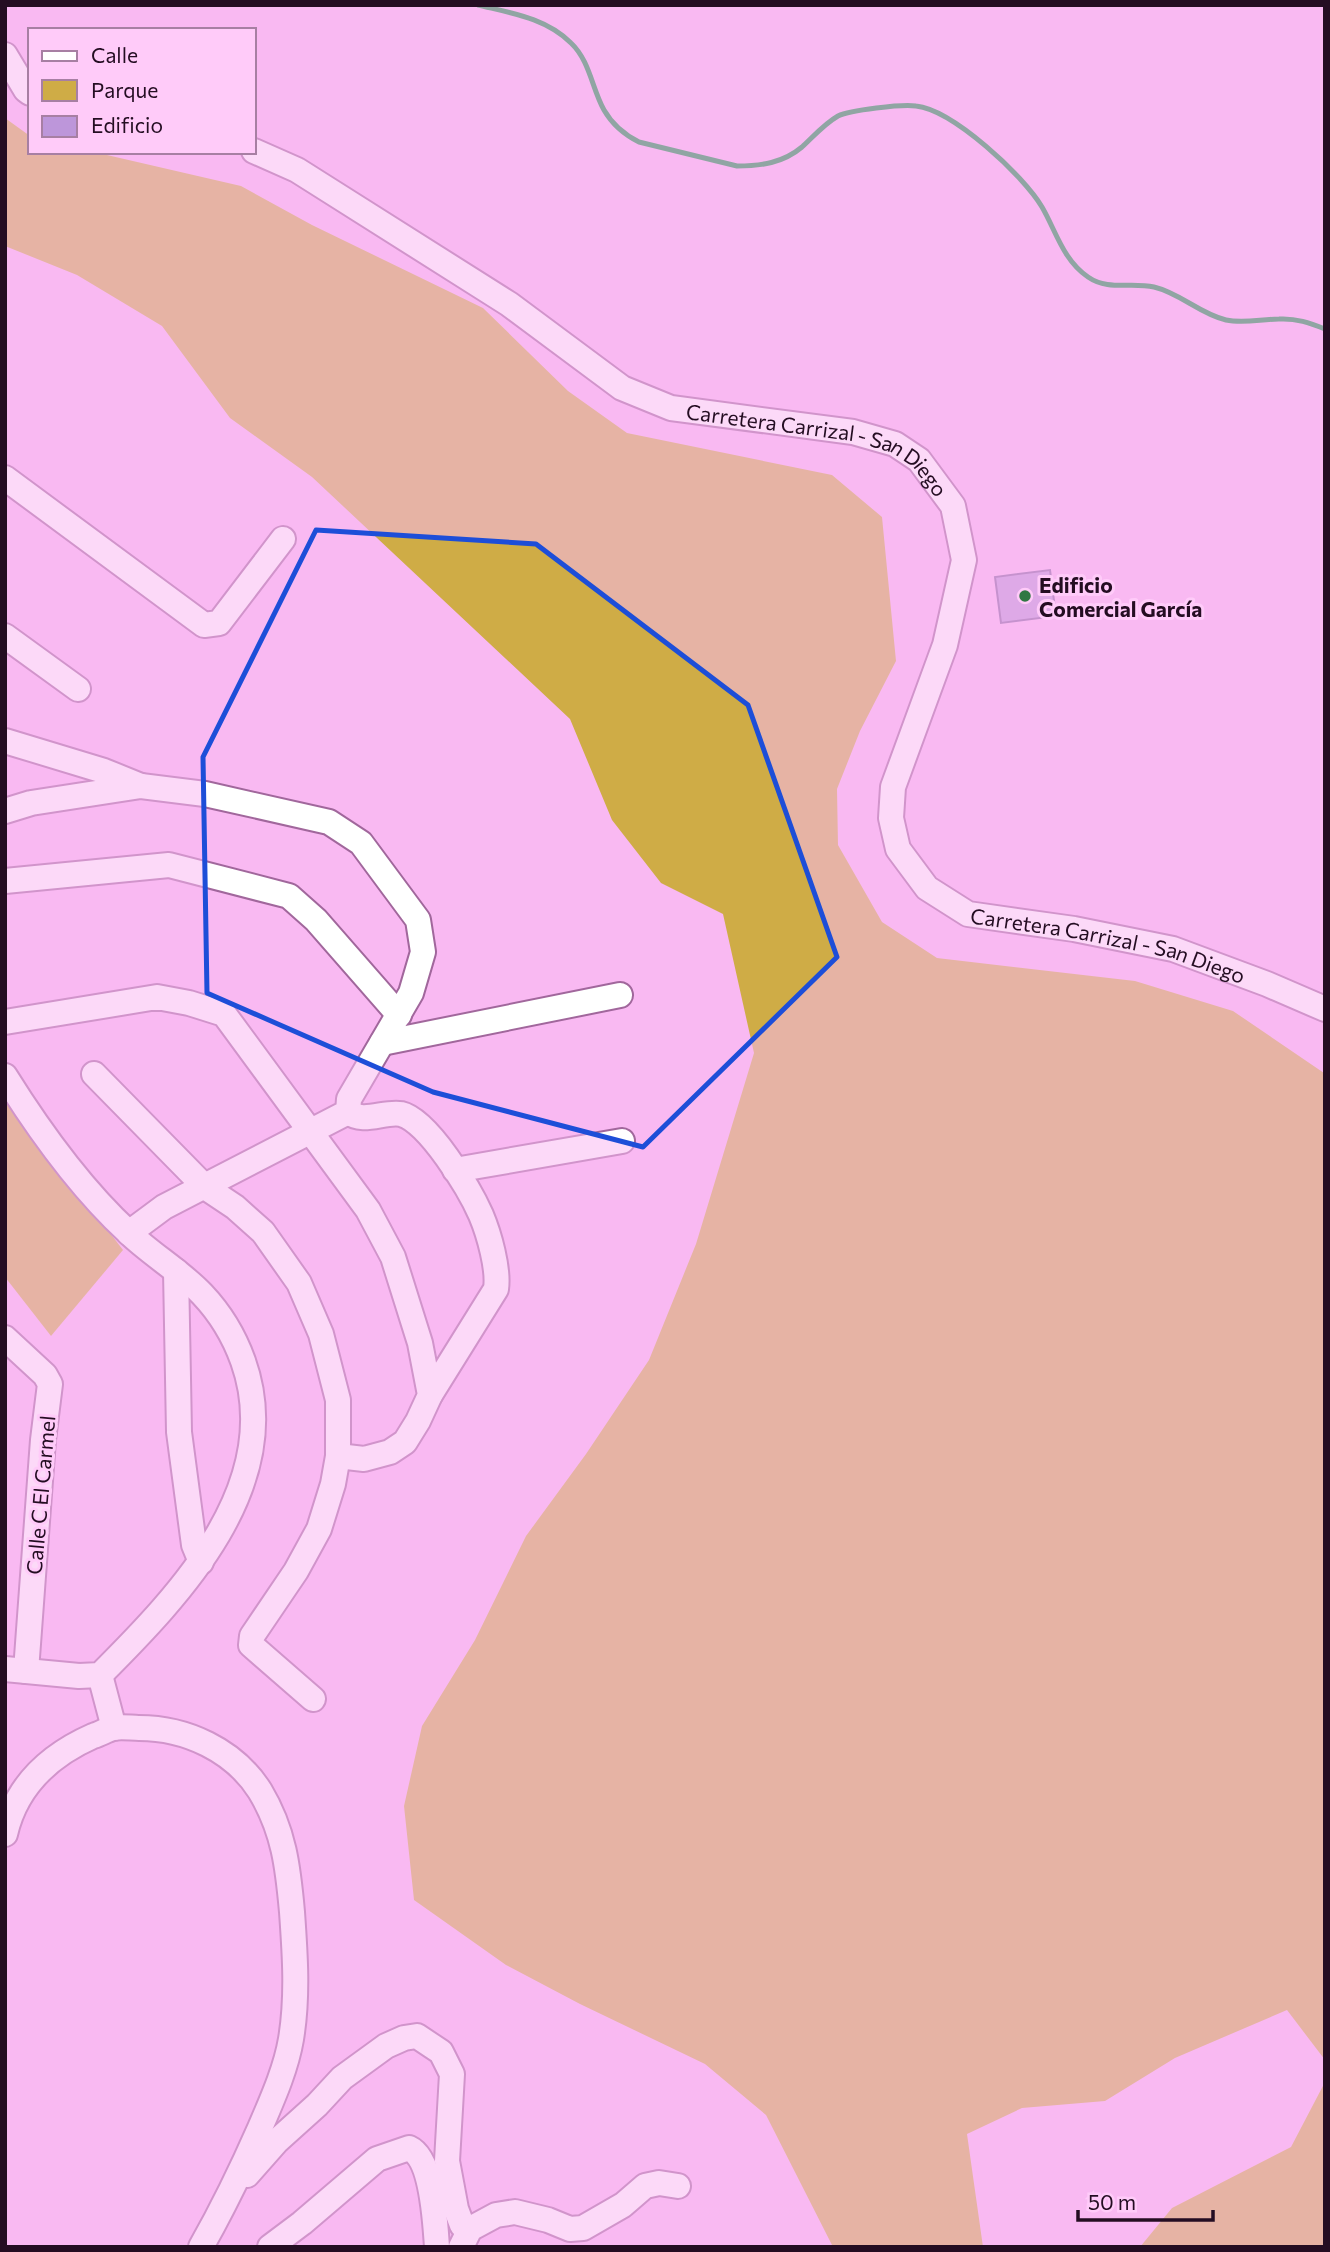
<svg xmlns="http://www.w3.org/2000/svg" width="1330" height="2252" font-family="Commissioner,sans-serif">
	<style>
		.green { fill: #cfac46 }
		.lines { fill: none; stroke-linecap: round; stroke-linejoin: round }
		.stream { stroke: #118d43; stroke-width: 5 }
		.building { fill: #bd96da; stroke: #8863a3; stroke-width: 2 }
		.minor-casing { stroke: #a1679c; stroke-width: 28 }
		.minor { stroke: #fff; stroke-width: 24 }
		.marked { fill: none; stroke: #1d4ed8; stroke-width: 5; stroke-linejoin: round }
		.poi-dot { fill: #2f7743; stroke: #ffcbf9; stroke-width: 2.5 }
		.labels { text-anchor: middle; dominant-baseline: central; stroke-width: 6; stroke-linejoin: round; paint-order: stroke }
		.street-label { font-size: 21px; fill: #240d22; stroke: #ffcbf9 }
		.poi-label { font-size: 21px; font-weight: bold; fill: #240d22; stroke: #ffcbf9; text-anchor: start }
	</style>
	<rect width="100%" height="100%" fill="#f9b9f2"/>
	<!-- green -->
	<g class="green">
		<path d="M5,118L30,136V152H94L241,186L312,225L483,308L568,391L627,433L832,475L882,517L896,661L860,731L837,789L838,845L882,922L937,958L1135,981L1233,1011L1324,1073L1325,2060L1287,2010L1175,2058L1105,2101L1022,2108L967,2134L983,2247H833L766,2115L705,2064L580,2004L506,1965L414,1900L404,1806L422,1726L475,1640L526,1536L586,1454L649,1360L696,1244L754,1053L723,914L661,883L612,820L570,719L312,477L230,418L162,326L77,275L5,246Z"/>
		<path d="M5,1096L123,1250L51,1336L5,1277Z"/>
		<path d="M1325,2082V2247H1140L1172,2208L1291,2147Z"/>
	</g>
	<g class="lines">
		<!-- stream -->
		<path class="stream" d="M478,5C511,13 546,18 571,43C590,61 592,89 604,110C612,124 625,135 639,142L737,166C761,166 783,163 802,147C813,137 824,124 838,116C850,110 902,104 916,106C953,110 1024,176 1042,207C1056,231 1063,260 1088,277C1108,291 1131,282 1154,287C1180,293 1200,314 1226,320C1244,324 1261,319 1279,319C1296,318 1310,323 1325,329"/>
	</g>
	<!-- building -->
	<path class="building" d="M1050,570L1056,616L1001,623L995,577Z"/>
	<g class="lines">
		<!-- minor casing -->
		<g class="minor-casing">
			<g id="minor">
				<path d="M5,55L26,90L30,93"/>
				<path id="s1" d="M254,151L297,170L509,304L622,388L671,408L853,432L895,444L919,460L953,506L964,560L945,645L893,787L891,818L898,849L927,888L968,914L1074,929L1173,949L1267,984L1325,1009"/>
				<path d="M5,478L204,625L219,623L283,539"/>
				<path d="M5,636L78,689"/>
				<path d="M5,741L104,771L141,786"/>
				<path d="M5,811L31,803L141,786L205,794L329,822L361,843L418,920L423,952L411,993L349,1099L348,1112L164,1207L129,1233"/>
				<path d="M5,881L169,865L289,896L316,920L399,1015"/>
				<path d="M5,1022L157,997L189,1003L224,1014L368,1210L393,1257L420,1343L430,1395L418,1421L405,1442L390,1452L364,1459L338,1456"/>
				<path d="M382,1043L620,995"/>
				<path d="M94,1074L205,1187L235,1207L263,1232L299,1283L321,1334L338,1400V1456L333,1484L319,1529L296,1571L252,1636L251,1645L313,1699"/>
				<path d="M5,1076C40,1132 80,1188 129,1233C152,1255 180,1271 202,1294C221,1314 234,1336 243,1361C287,1484 180,1595 100,1675L79,1676L5,1669"/>
				<path d="M348,1112C363,1124 384,1111 401,1114C428,1120 470,1190 481,1215C489,1234 499,1269 496,1289L430,1395"/>
				<path d="M455,1170L622,1141"/>
				<path d="M176,1271L179,1432L194,1545L201,1562"/>
				<path d="M5,1338L45,1375L50,1384L43,1440L26,1671"/>
				<path d="M100,1675L114,1728"/>
				<path d="M5,1834C16,1786 50,1755 93,1736C100,1734 106,1730 113,1728C121,1726 131,1728 139,1728C186,1728 234,1750 260,1791C284,1831 288,1867 292,1912C295,1954 298,1997 291,2039C286,2069 272,2100 260,2128C242,2169 223,2208 201,2247"/>
				<path d="M247,2175L277,2141L317,2105L342,2078L386,2046L404,2038L417,2036L441,2052L452,2074L447,2161L456,2209L462,2225L470,2229"/>
				<path d="M270,2247L302,2223L377,2159L409,2148C433,2159 435,2222 437,2247"/>
				<path d="M461,2247L470,2229L496,2215L515,2212L548,2220L570,2229L583,2228L623,2205L645,2186L659,2183L678,2186"/>
			</g>
		</g>
		<!-- minor -->
		<use href="#minor" class="minor"/>
	</g>
	<!-- marked area -->
	<path d="M0 0H1330V2252H0ZM316,530L536,544L748,705L837,957L643,1147L433,1092L207,993L203,757Z" fill="#f9b9f2" fill-opacity=".55" fill-rule="evenodd"/>
	<path class="marked" d="M316,530L536,544L748,705L837,957L643,1147L433,1092L207,993L203,757Z"/>
	<!-- markers -->
	<circle class="poi-dot" cx="1025" cy="596" r="7"/>
	<g class="labels">
		<!-- street labels -->
		<g class="street-label">
			<text stroke="none"><textPath href="#s1" startOffset="648">Carretera Carrizal - San Diego</textPath></text>
			<text stroke="none"><textPath href="#s1" startOffset="1402">Carretera Carrizal - San Diego</textPath></text>
			<text transform="translate(40 1495) rotate(-85)">Calle C El Carmel</text>
		</g>
		<!-- poi labels -->
		<g class="poi-label">
			<text x="1039" y="584">Edificio<tspan x="1039" dy="24">Comercial García</tspan></text>
		</g>
	</g>
	<!-- border -->
	<rect width="1330" height="2252" fill="none" stroke="#240d22" stroke-width="14"/>
	<!-- legend -->
	<rect x="28" y="28" width="228" height="126" fill="#ffcbf9" stroke="#a77fa3" stroke-width="2"/>
	<rect x="42" y="51" width="35" height="10" fill="#ffffff" stroke="#a77fa3" stroke-width="2"/>
	<text x="91" y="63" font-size="21" fill="#240d22">Calle</text>
	<rect x="42" y="80" width="35" height="21" fill="#cfac46" stroke="#a77fa3" stroke-width="2"/>
	<text x="91" y="98" font-size="21" fill="#240d22">Parque</text>
	<rect x="42" y="116" width="35" height="21" fill="#bd96da" stroke="#a77fa3" stroke-width="2"/>
	<text x="91" y="133" font-size="21" fill="#240d22">Edificio</text>
	<!-- scale -->
	<path d="M1078 2210v10h135v-10" fill="none" stroke="#240d22" stroke-width="3.5"/>
	<text x="1088" y="2210" font-size="21" fill="#240d22" stroke="#ffcbf9" stroke-width="5" paint-order="stroke">50 m</text>
</svg>
